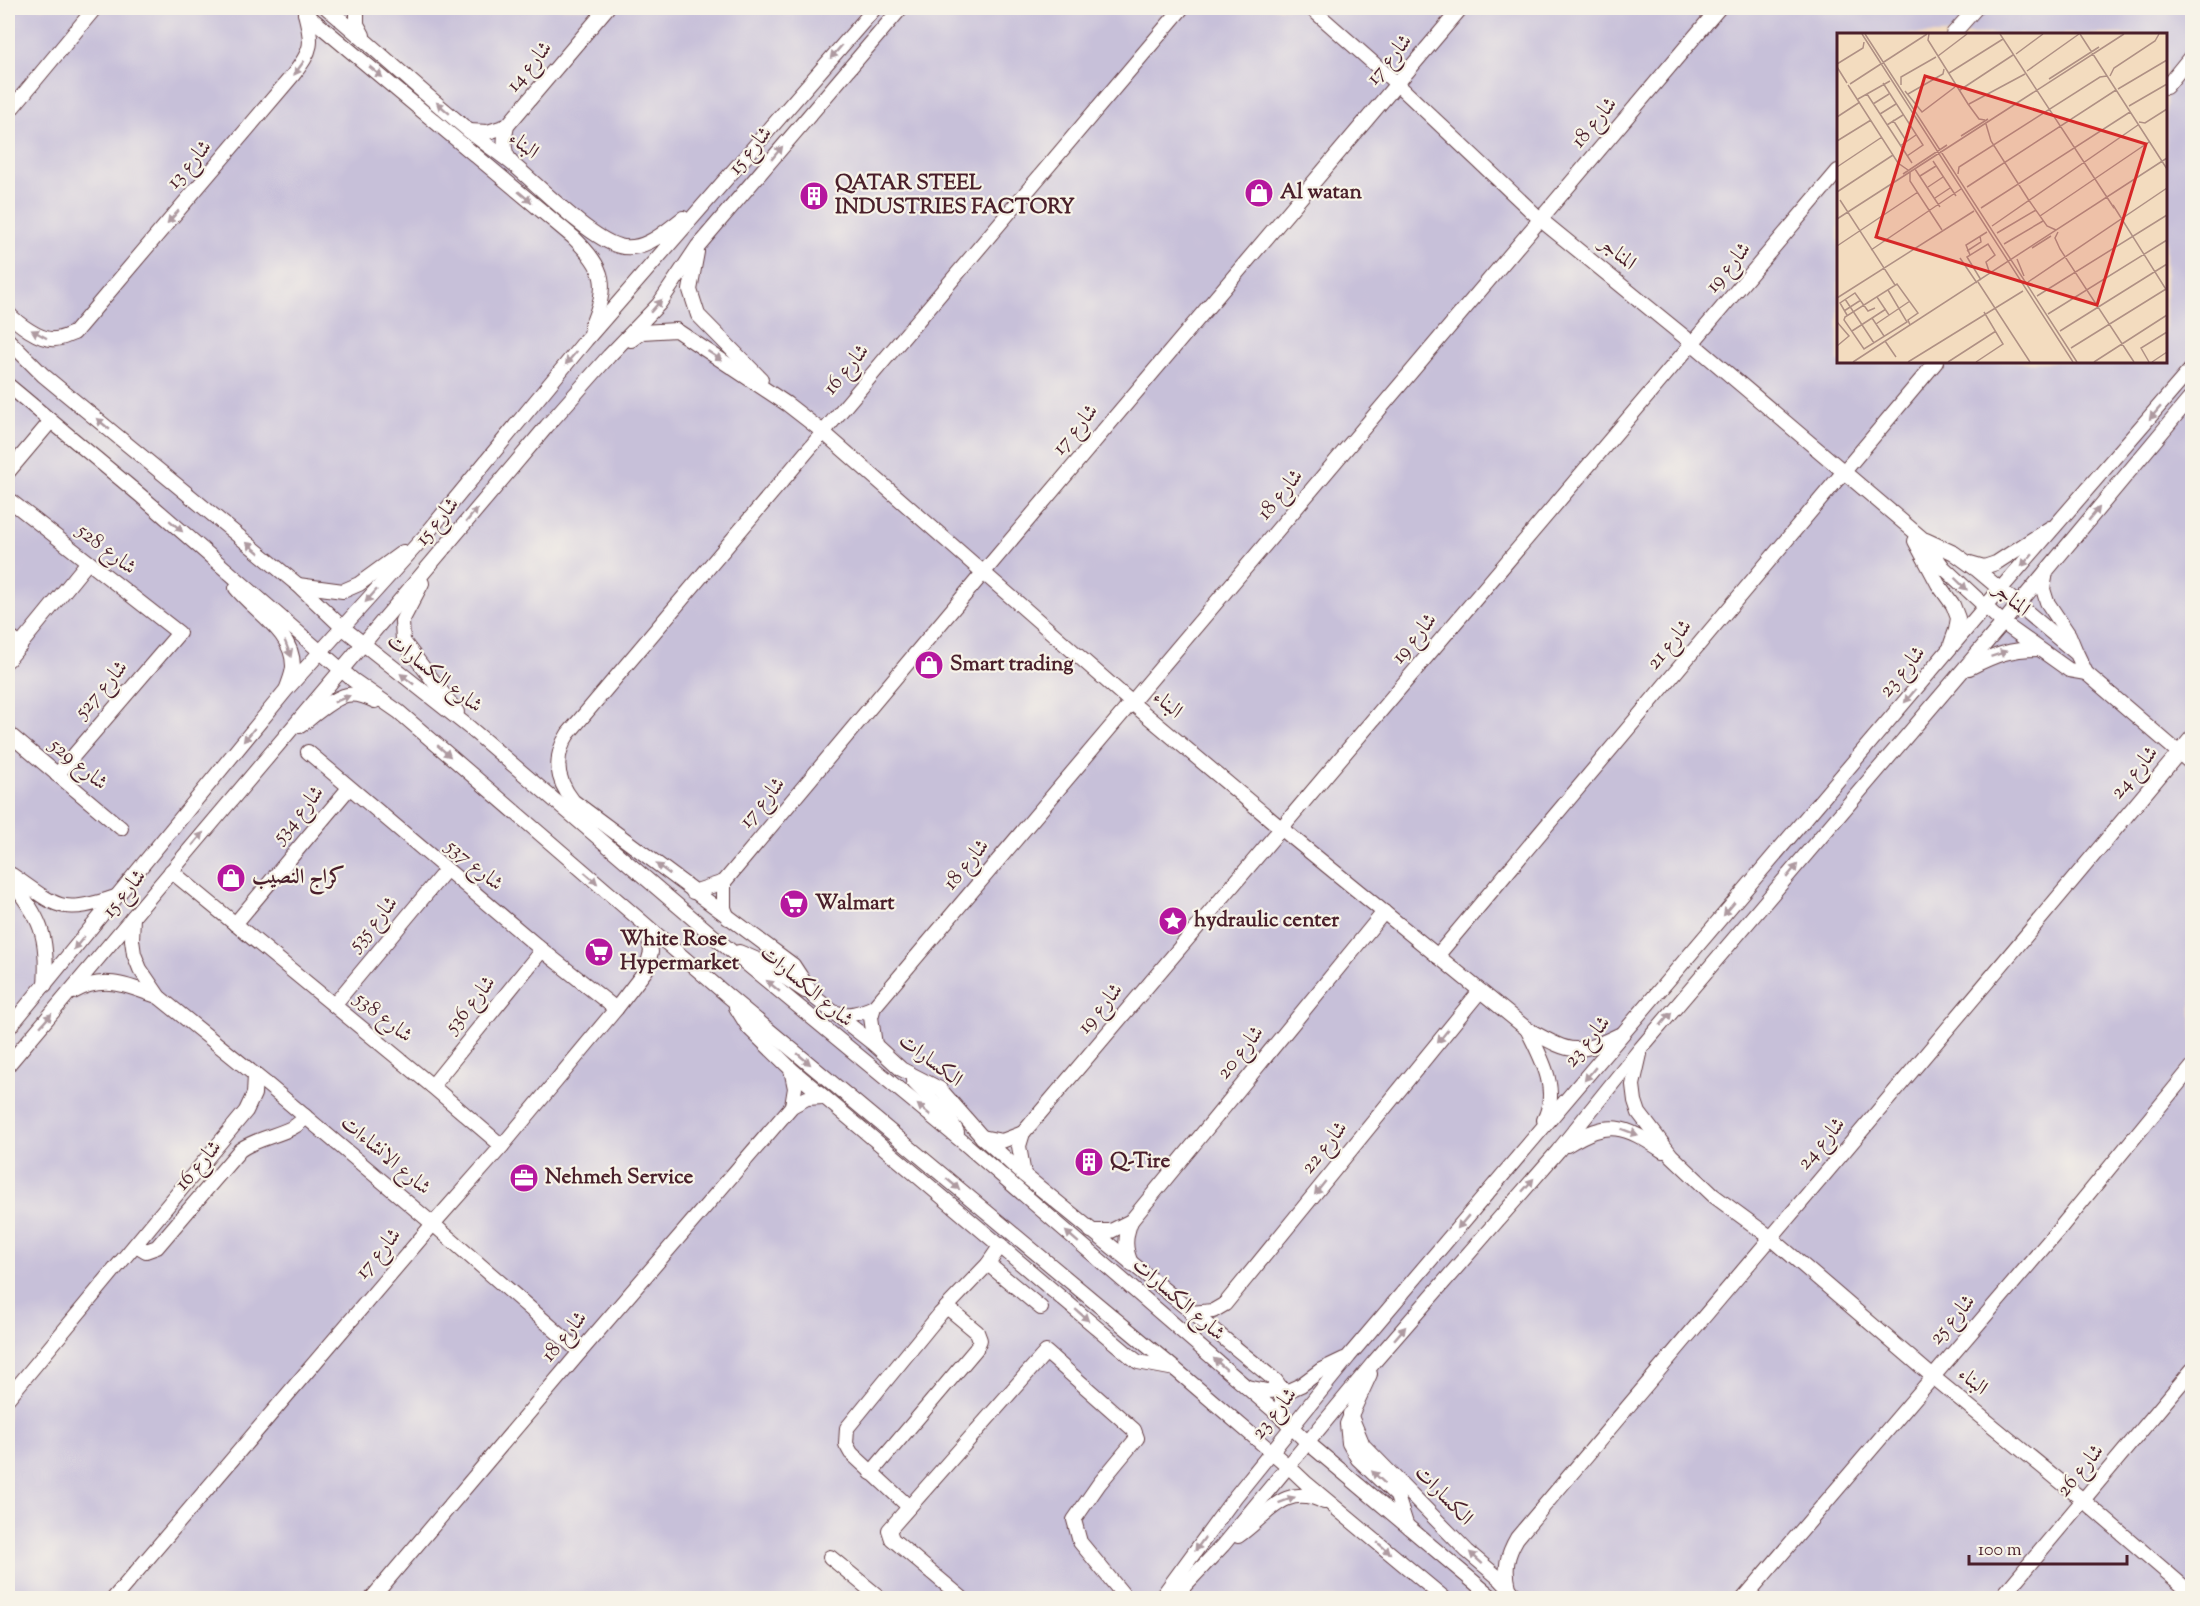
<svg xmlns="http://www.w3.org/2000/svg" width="2200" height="1606" font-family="'Sorts Mill Goudy',Amiri,serif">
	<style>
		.industrial { fill: #c7c0d9; fill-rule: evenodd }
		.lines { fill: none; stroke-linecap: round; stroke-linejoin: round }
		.minor-casing { stroke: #633b41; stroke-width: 16 }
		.minor { stroke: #fff; stroke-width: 14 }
		.oneway { fill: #ae9aa0 }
		.labels { text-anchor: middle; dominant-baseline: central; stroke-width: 4.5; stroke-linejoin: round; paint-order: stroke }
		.street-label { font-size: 21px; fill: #4a1f2b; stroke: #f7f3e8 }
		.poi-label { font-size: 21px; font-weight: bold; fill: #4a1f2b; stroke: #f7f3e8; text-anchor: start }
		.inset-road { fill: none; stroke: #af9084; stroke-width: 1.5 }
		.view { fill: #d62828; fill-opacity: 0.15; stroke: #d62828; stroke-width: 3 }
		.inset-edge { fill: none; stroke: #4a1f2b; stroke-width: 3 }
	</style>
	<rect width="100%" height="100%" fill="#f7f3e8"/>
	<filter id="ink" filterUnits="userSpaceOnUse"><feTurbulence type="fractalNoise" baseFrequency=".0167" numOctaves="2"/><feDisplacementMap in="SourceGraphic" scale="12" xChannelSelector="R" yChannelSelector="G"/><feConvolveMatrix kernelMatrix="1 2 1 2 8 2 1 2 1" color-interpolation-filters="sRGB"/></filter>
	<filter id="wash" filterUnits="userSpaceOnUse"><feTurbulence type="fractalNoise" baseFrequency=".008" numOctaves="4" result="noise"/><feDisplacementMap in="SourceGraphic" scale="24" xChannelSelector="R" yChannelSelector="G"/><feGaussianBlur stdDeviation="1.35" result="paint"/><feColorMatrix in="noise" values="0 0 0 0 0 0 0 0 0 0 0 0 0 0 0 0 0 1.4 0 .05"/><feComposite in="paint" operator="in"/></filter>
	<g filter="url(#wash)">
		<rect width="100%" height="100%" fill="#f3dcbf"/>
		<!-- industrial -->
		<path class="industrial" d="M8,8H2192V1598H8ZM1838,34H2166V362H1838Z"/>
	</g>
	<g filter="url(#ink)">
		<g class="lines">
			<!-- minor casing -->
			<g class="minor-casing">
				<g id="minor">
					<path d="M327,8C375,48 420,91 468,130C483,143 500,153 515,166C540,187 590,238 619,246C643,253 666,231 683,218"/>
					<path d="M357,8V24L363,35"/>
					<path d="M1182,8L568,734C553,757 556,780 573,801L793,965L814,997L875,1045L901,1069L940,1089L982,1137L1024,1175L1276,1381L1283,1391L1280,1416"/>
					<path d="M1311,8L1397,84L1541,220L1692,343L1923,539L1943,567L2003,623L2069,670L2086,673"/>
					<path d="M305,13L573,237C606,270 609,284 591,327"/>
					<path d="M1953,34L1976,8"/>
					<path d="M2166,87L2192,55"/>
					<path d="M8,113L95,8"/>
					<path d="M469,131L488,132L507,126"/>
					<path d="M511,161C502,152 504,138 507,126L607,8"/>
					<path d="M697,252L690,290L698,315L761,379"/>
					<path d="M8,313C17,323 40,341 55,339C61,339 68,335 74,333L293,75C313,49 313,44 305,13"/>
					<path d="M8,340L43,375L298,585L342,627L470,728L725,946L963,1142L1280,1416L1307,1442L1493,1598"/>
					<path d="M631,340L642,332L676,330L787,404L823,432L1132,703L1282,829L1527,1029C1570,1052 1574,1057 1619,1035"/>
					<path d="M8,385L141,496L353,680L399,712L728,996L1175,1369L1288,1466L1307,1484L1444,1598"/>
					<path d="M8,472L51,421"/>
					<path d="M8,499L179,633L57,775"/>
					<path d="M1926,540L1954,553L1976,569L2077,654L2086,673L2192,764"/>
					<path d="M1915,541L1938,584L1953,605L1958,618L1956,630L1951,644"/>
					<path d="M1970,563L1984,567L1996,563L2050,528"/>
					<path d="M2046,572L2043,589L2047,602L2069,635L2076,652"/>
					<path d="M422,583L402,621L403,641L457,712"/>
					<path d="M298,585L343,591L359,584L403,552"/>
					<path d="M236,588C255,612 293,632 293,666C293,673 289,682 287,688"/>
					<path d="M8,635L20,646"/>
					<path d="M8,660L88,562"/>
					<path d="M1969,668C1995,655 2009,649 2038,649"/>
					<path d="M300,726C312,717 333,698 347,695C356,693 367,697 375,701"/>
					<path d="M8,733L121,828"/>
					<path d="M308,752L542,950L616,1009"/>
					<path d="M171,871L432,1086L502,1146"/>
					<path d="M12,875C57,906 60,916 115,897"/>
					<path d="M8,876C39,919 49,930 45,985"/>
					<path d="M724,882V908L728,918"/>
					<path d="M693,892L724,882L983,573L1461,8"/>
					<path d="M133,917L132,940L134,954L140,969L159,997L269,1086L433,1224L580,1352"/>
					<path d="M235,924L349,788"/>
					<path d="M739,952L760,961L805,991"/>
					<path d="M1437,956L1936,362"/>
					<path d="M73,992C104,974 129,986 159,997"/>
					<path d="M334,1005L446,870"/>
					<path d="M736,1007L749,1028L791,1069L1129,1355L1138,1362L1175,1369"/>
					<path d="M833,1012C848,1017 860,1013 874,1007"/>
					<path d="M8,1029L286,690L424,537L586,340L875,8"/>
					<path d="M1527,1029C1541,1057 1560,1090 1544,1120"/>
					<path d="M875,1045L871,1017L874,1007L1719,8"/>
					<path d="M1640,1054L1633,1085L1635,1101L1639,1113L1671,1155L1714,1196L1770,1237L1932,1376L2084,1501L2192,1594"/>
					<path d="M8,1065L547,426L609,356L659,304L698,246L901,8"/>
					<path d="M791,1069L795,1088L792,1106"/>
					<path d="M913,1081L949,1118L957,1132"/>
					<path d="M432,1086L542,950"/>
					<path d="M982,1137L1002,1141L1023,1133"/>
					<path d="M1567,1145C1609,1119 1624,1125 1663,1151"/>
					<path d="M1024,1175L1019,1146L1023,1133L1838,171"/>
					<path d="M1131,1221C1125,1237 1124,1249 1132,1265"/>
					<path d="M1091,1231H1111L1131,1221L1384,912"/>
					<path d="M136,1245L146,1251L157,1247L240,1150C260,1135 296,1134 305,1116"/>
					<path d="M988,1264L1041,1308"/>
					<path d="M1191,1313L1213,1311L1225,1304L1480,991"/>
					<path d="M1370,1374L1347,1424L1349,1443L1358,1459L1397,1496L1406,1524"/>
					<path d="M1247,1387L1267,1391L1290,1390L1301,1385L1321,1370L1344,1359"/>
					<path d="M8,1398L246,1111L254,1094L255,1075"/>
					<path d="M1350,1414L1363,1445L1467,1551L1500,1579L1518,1598"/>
					<path d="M871,1473L976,1349L980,1340L977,1332L947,1307"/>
					<path d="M909,1507L851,1453L846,1444L847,1428L940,1314L988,1264L1001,1245"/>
					<path d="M1238,1536C1266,1518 1284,1481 1324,1502"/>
					<path d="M830,1557L880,1598"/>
					<path d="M1509,1588C1504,1568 1507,1555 1517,1538C1742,1271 1969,1006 2192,737"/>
					<path d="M114,1598L433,1224L502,1146L616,1009L646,970L651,952L647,927"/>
					<path d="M372,1598L580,1352L792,1106L807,1098L823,1097"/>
					<path d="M962,1598L892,1539L889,1530L1046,1352L1134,1430L1137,1438L1099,1484L1074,1520L1080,1542L1126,1598"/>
					<path d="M1161,1598L1235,1497L1349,1356L1985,607L2192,368"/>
					<path d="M1173,1598L1223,1545L1375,1361L1558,1151L1641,1048L2003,623L2192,396"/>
					<path d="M1744,1598L2061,1227L2192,1067"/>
					<path d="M2001,1598L2192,1370"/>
				</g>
			</g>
			<!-- minor -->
			<use href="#minor" class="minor"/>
		</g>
		<!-- one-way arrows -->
		<defs><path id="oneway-solid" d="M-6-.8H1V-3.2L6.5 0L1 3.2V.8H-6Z" transform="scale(1.5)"/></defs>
		<g class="oneway">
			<use href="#oneway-solid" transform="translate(836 52) rotate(131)"/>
			<use href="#oneway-solid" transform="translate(299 68) rotate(126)"/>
			<use href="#oneway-solid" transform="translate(376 72) rotate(40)"/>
			<use href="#oneway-solid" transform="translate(443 108) rotate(-139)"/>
			<use href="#oneway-solid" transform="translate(777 153) rotate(-50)"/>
			<use href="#oneway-solid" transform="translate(525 197) rotate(40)"/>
			<use href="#oneway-solid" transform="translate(173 217) rotate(131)"/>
			<use href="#oneway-solid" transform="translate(656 306) rotate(-49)"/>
			<use href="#oneway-solid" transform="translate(39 334) rotate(-152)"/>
			<use href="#oneway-solid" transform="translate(715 356) rotate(34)"/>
			<use href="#oneway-solid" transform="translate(571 358) rotate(130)"/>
			<use href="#oneway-solid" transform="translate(2155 413) rotate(131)"/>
			<use href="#oneway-solid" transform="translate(103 424) rotate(-140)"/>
			<use href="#oneway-solid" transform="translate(2094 514) rotate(-50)"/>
			<use href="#oneway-solid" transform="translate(472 515) rotate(-50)"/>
			<use href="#oneway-solid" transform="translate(176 526) rotate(41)"/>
			<use href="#oneway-solid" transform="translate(253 548) rotate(-140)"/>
			<use href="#oneway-solid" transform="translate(2027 560) rotate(131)"/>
			<use href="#oneway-solid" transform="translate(1961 584) rotate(44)"/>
			<use href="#oneway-solid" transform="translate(371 596) rotate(132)"/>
			<use href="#oneway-solid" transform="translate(288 649) rotate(69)"/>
			<use href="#oneway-solid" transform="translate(1999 654) rotate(-19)"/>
			<use href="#oneway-solid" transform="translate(407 679) rotate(-142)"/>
			<use href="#oneway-solid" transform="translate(1910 696) rotate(130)"/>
			<use href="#oneway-solid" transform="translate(342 699) rotate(-23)"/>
			<use href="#oneway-solid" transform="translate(249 735) rotate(130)"/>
			<use href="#oneway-solid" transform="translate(444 751) rotate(41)"/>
			<use href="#oneway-solid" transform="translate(198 839) rotate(-50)"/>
			<use href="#oneway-solid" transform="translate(663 869) rotate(-143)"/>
			<use href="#oneway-solid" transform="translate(1792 871) rotate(-50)"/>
			<use href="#oneway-solid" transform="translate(591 878) rotate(41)"/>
			<use href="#oneway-solid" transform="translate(1729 909) rotate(130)"/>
			<use href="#oneway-solid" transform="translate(79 943) rotate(129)"/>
			<use href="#oneway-solid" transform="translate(773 986) rotate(-140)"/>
			<use href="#oneway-solid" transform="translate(1666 1019) rotate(-50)"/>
			<use href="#oneway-solid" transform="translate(46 1020) rotate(-49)"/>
			<use href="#oneway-solid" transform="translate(1443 1036) rotate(129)"/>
			<use href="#oneway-solid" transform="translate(804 1059) rotate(40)"/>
			<use href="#oneway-solid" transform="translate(1590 1074) rotate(130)"/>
			<use href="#oneway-solid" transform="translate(924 1110) rotate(-141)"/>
			<use href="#oneway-solid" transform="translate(1630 1132) rotate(20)"/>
			<use href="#oneway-solid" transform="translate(953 1184) rotate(40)"/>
			<use href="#oneway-solid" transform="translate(1528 1185) rotate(-49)"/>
			<use href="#oneway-solid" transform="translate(1320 1188) rotate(129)"/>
			<use href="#oneway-solid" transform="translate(1463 1222) rotate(130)"/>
			<use href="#oneway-solid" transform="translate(1072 1237) rotate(-139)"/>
			<use href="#oneway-solid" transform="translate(1082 1315) rotate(41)"/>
			<use href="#oneway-solid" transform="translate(1400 1333) rotate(-49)"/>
			<use href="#oneway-solid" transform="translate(1220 1364) rotate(-139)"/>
			<use href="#oneway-solid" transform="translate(1378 1477) rotate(-137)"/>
			<use href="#oneway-solid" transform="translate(1287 1500) rotate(-20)"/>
			<use href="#oneway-solid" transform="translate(1200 1544) rotate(126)"/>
			<use href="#oneway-solid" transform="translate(1384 1548) rotate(40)"/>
			<use href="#oneway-solid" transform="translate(1476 1558) rotate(-138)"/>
		</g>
	</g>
	<!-- icons -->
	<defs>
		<g id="shop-disc" transform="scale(1.5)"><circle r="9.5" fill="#b5179e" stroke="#f7f3e8"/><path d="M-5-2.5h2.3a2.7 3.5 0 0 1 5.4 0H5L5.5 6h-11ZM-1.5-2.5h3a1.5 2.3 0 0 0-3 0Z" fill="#fff"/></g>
		<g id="building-disc" transform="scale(1.5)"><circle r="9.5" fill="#b5179e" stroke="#f7f3e8"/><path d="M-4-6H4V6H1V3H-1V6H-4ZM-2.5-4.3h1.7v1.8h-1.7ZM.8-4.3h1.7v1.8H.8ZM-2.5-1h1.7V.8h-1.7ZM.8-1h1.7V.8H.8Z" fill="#fff"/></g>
		<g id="supermarket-disc" transform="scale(1.5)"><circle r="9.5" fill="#b5179e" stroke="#f7f3e8"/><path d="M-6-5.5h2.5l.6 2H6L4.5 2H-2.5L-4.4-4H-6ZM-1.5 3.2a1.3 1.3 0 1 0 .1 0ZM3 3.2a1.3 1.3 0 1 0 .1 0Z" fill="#fff"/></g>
		<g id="sight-disc" transform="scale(1.5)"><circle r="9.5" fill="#b5179e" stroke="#f7f3e8"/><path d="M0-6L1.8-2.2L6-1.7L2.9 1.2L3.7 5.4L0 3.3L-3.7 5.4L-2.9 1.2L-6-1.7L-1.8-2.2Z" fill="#fff"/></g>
		<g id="office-disc" transform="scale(1.5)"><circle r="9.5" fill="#b5179e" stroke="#f7f3e8"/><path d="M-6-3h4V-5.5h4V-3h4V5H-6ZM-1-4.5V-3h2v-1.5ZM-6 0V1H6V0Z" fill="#fff"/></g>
	</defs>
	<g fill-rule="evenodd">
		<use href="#shop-disc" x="1259" y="193"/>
		<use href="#building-disc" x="814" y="196"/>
		<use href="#shop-disc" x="929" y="665"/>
		<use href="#shop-disc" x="231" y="878"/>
		<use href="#supermarket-disc" x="794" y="904"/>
		<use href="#sight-disc" x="1173" y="921"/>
		<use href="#supermarket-disc" x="599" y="952"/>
		<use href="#building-disc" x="1089" y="1162"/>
		<use href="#office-disc" x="524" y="1178"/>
	</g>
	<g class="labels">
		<!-- street labels -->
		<g class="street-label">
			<text transform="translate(1390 60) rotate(-50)">شارع 17</text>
			<text transform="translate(530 67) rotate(-50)">شارع 14</text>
			<text transform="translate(1595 123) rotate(-50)">شارع 18</text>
			<text transform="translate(523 146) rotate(38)">البناء</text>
			<text transform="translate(751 151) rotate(-50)">شارع 15</text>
			<text transform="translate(190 165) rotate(-49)">شارع 13</text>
			<text transform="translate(1617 254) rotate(39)">المناجر</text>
			<text transform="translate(1729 268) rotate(-50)">شارع 19</text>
			<text transform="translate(847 370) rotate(-50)">شارع 16</text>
			<text transform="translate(1076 430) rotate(-50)">شارع 17</text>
			<text transform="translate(1281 495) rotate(-50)">شارع 18</text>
			<text transform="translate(438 522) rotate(-50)">شارع 15</text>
			<text transform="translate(106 550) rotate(38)">شارع 528</text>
			<text transform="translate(2011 600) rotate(40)">المناجر</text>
			<text transform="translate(1415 639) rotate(-50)">شارع 19</text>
			<text transform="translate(1670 645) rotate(-50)">شارع 21</text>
			<text transform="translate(1903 672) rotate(-50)">شارع 23</text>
			<text transform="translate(434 674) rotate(38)">شارع الكسارات</text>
			<text transform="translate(102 690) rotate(-49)">شارع 527</text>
			<text transform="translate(1167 705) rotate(40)">البناء</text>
			<text transform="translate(78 765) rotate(40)">شارع 529</text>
			<text transform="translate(2135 773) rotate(-50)">شارع 24</text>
			<text transform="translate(763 803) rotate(-50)">شارع 17</text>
			<text transform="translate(299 815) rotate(-50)">شارع 534</text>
			<text transform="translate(967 865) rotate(-50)">شارع 18</text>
			<text transform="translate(474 866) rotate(40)">شارع 537</text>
			<text transform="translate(125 894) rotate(-50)">شارع 15</text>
			<text transform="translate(374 924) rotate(-50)">شارع 535</text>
			<text transform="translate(806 987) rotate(40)">شارع الكسارات</text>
			<text transform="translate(471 1005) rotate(-51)">شارع 536</text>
			<text transform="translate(1101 1009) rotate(-50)">شارع 19</text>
			<text transform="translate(383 1018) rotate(39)">شارع 538</text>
			<text transform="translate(1588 1042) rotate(-50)">شارع 23</text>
			<text transform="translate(1241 1053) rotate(-51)">شارع 20</text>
			<text transform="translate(930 1061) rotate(37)">الكسارات</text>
			<text transform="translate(1822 1144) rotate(-49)">شارع 24</text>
			<text transform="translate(1325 1148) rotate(-51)">شارع 22</text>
			<text transform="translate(385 1156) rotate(40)">شارع الانشاءات</text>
			<text transform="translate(199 1166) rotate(-49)">شارع 16</text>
			<text transform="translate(379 1254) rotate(-50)">شارع 17</text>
			<text transform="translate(1178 1300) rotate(41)">شارع الكسارات</text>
			<text transform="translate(1953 1320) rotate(-49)">شارع 25</text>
			<text transform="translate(565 1337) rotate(-50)">شارع 18</text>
			<text transform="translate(1972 1382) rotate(39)">البناء</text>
			<text transform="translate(1275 1414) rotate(-51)">شارع 23</text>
			<text transform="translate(2081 1471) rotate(-50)">شارع 26</text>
			<text transform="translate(1443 1496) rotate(46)">الكسارات</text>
		</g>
		<!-- poi labels -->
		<g class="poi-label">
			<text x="835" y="184">QATAR STEEL<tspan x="835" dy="24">INDUSTRIES FACTORY</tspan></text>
			<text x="1280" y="193">Al watan</text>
			<text x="950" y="665">Smart trading</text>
			<text x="252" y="878">كراج النصيب</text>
			<text x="815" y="904">Walmart</text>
			<text x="1194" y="921">hydraulic center</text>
			<text x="620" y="940">White Rose<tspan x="620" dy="24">Hypermarket</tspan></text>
			<text x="1110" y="1162">Q-Tire</text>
			<text x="545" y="1178">Nehmeh Service</text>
		</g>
	</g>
	<!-- overview -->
	<g transform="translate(1837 33)">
		<rect width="330" height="330" fill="#f3dcbf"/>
		<path class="inset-road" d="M25,1L236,329M28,1L240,329M92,1L91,7L131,71L142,86L148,87M163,1L277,175M243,1L330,136M179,21L206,1M101,23L130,1M0,31L26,15L27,9M0,34L10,50M190,38L242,1M112,40L166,6M273,43L277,35L318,8L322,1M212,46L262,14M46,50L86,112L70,123M13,51L90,1M11,52L61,130L71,137M64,52V44L99,24M281,56L330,27M123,57L176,22M68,58L85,79L118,54M30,61L75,130M71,61L106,41L107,36M21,66L53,48M36,71L52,61M132,71L188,41M292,73L330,51M43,81L59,71M0,84L23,69M56,87L70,109M302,89L308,90L330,76M149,91L154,108L191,166L210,193L219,197M50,92L66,82M124,103L151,86M0,108L34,87M63,113L79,102M96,128L119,163M0,134L45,104M78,136L103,174M73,139V148L105,197M66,141L110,112M121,141L122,134L263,44L270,43M83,143L99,133M91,154L106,144M130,154L279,57M0,159L56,122M98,165L113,155M3,167L58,252M276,172L330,258M144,175L293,79M203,183L312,109M0,186L287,1M155,193L301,92M221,199L218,205L223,216L297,329M160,200L199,177M167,211L206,188M0,213L81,159M195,215L214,203M34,217L124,156M130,218L144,209L143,203M133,222L129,212L150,199M123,225L140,250M180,226L187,243M144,247L130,224L151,211L158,222L149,229L153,241M141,249L193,329M191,249L330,155M51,257L70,289L27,316L7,287L8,284L60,251L81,280L71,287L73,292M200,263L330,182M40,264L52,282M0,265L137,178M8,266L37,310M7,278L24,267M211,281L330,207M10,282L3,270L18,260L31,278L38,275M35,285L47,303M0,289L12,303L0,313M39,291L73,268M15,298L49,276M223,298L330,231M48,308L59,324M234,315L329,256M16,329L330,125M71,329L186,258M111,329L159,298M139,329L166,311L147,279M257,329L330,282M312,329L304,315L330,299M315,329L330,319"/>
		<path class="view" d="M88,43L309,111L260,272L39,204Z"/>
		<rect width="330" height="330" class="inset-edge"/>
	</g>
	<!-- margin -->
	<rect width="2200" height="1606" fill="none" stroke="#f7f3e8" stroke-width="30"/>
	<!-- scale -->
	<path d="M1969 1555v9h158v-9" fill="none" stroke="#4a1f2b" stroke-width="3"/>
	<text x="1978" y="1555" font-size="18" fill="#4a1f2b" stroke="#f7f3e8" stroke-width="4.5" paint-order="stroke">100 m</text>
</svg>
